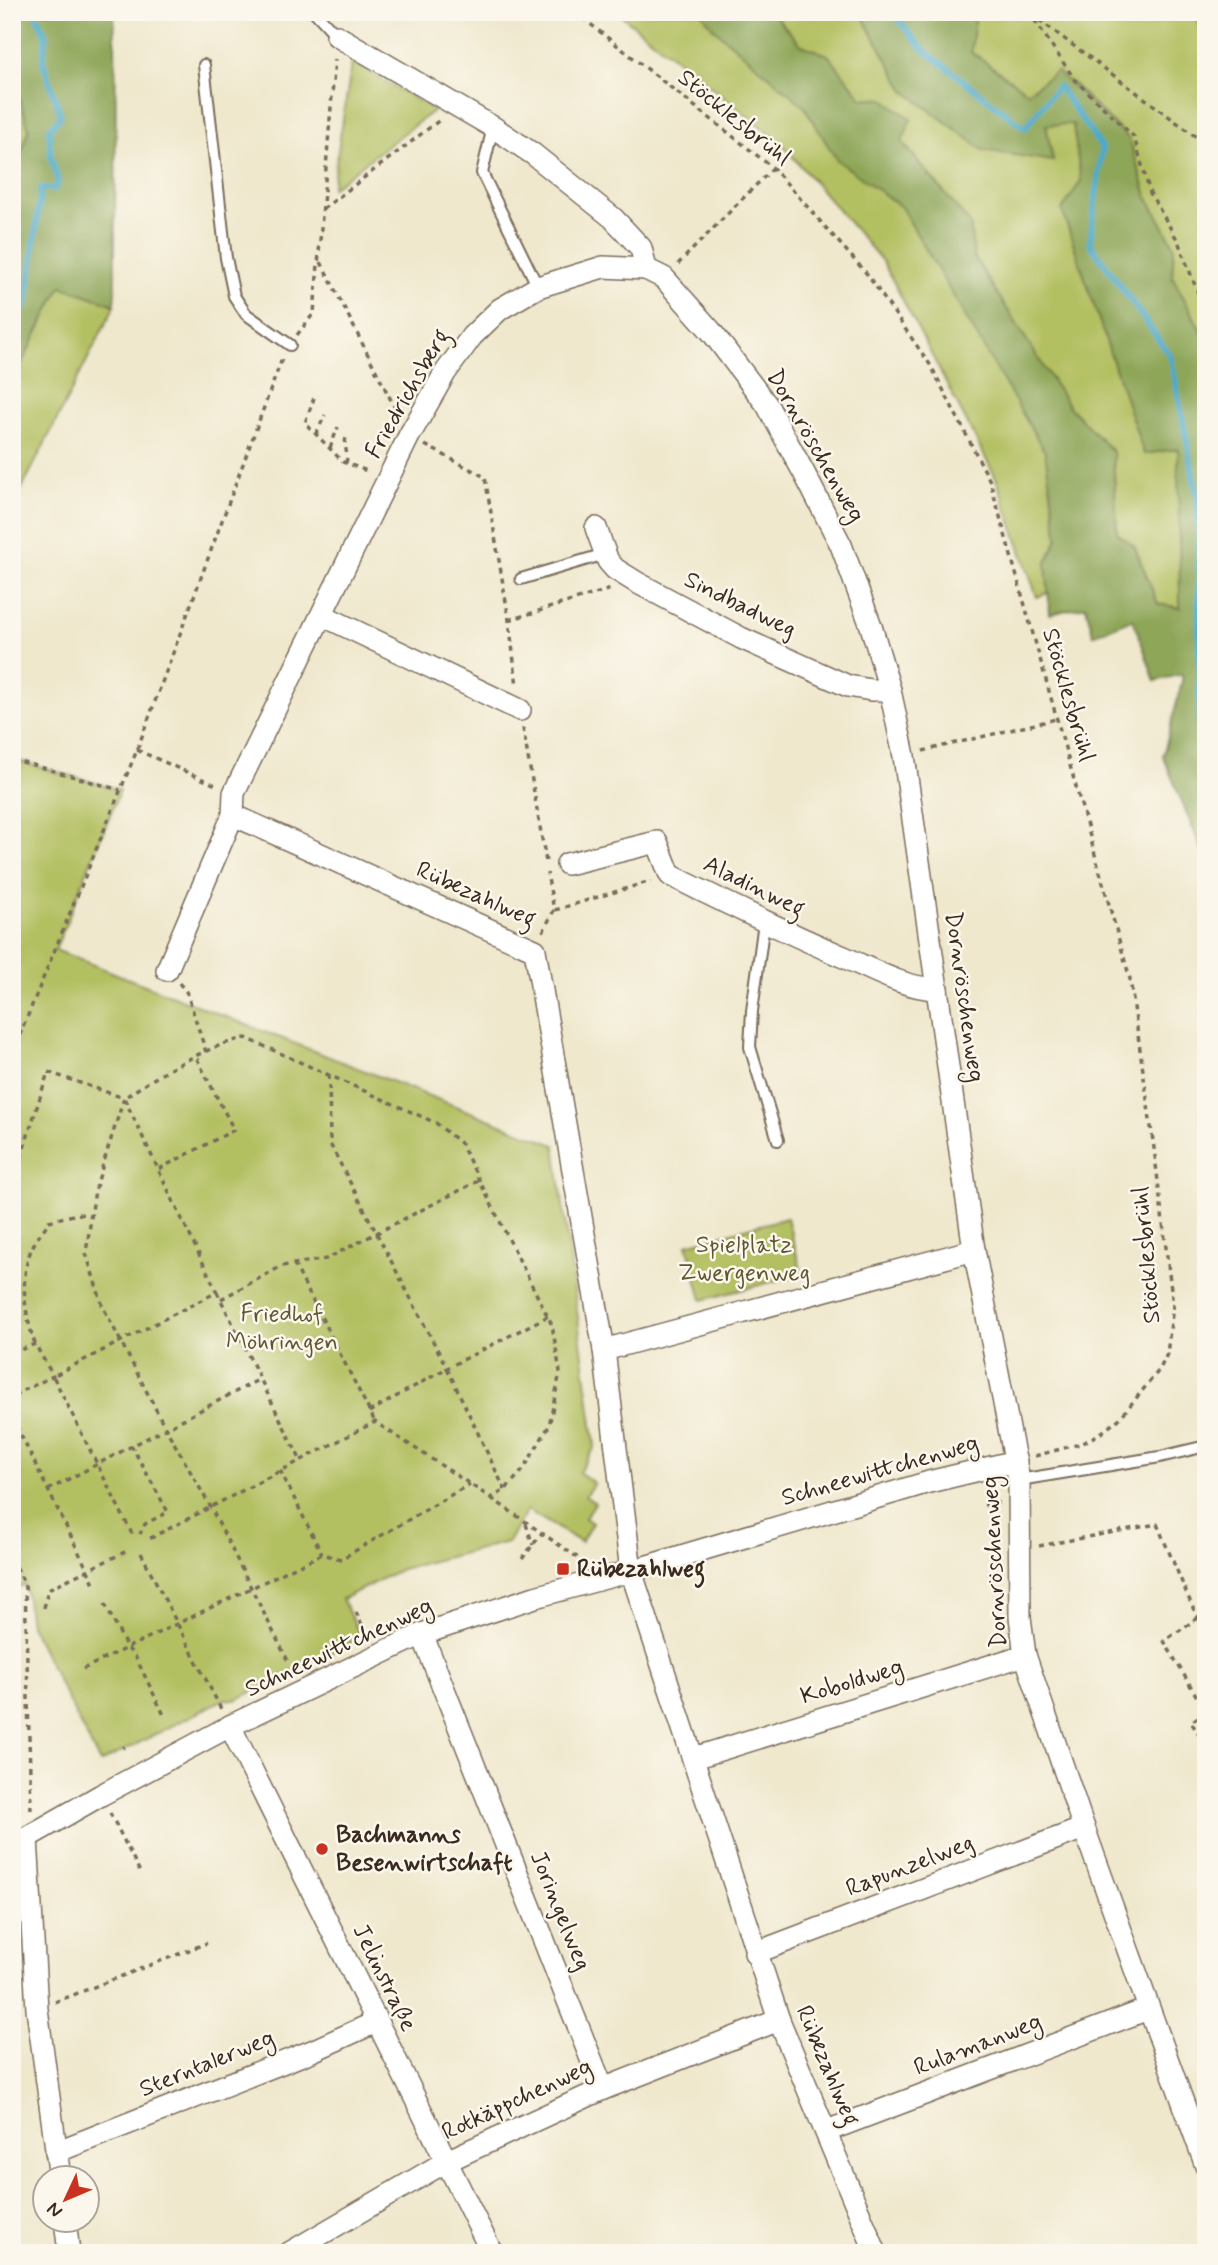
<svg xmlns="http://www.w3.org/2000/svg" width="1218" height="2265" font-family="Mynerve,sans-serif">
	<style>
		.green { fill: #b3c062; stroke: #777540; stroke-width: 2 }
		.forest { fill: #8ea658; stroke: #64683b; stroke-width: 2 }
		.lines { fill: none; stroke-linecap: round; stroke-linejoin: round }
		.stream { stroke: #4baaca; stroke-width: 6 }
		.service-casing { stroke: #7a6c5b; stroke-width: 14 }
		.minor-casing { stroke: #7a6c5b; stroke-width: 24 }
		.path { stroke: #7a6c5b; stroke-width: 3.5; stroke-dasharray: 5 5; stroke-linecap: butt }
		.service { stroke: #fff; stroke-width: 10 }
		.minor { stroke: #fff; stroke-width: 21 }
		.poi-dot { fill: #c8321e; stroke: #fbf7ec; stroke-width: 2.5 }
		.labels { text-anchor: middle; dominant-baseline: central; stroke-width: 5; stroke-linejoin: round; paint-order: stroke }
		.street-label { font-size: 24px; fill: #3b2a1e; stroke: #fbf7ec }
		.park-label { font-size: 24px; fill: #5f5732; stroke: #fbf7ec }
		.poi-label { font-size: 24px; font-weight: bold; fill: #3b2a1e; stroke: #fbf7ec; text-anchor: start }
	</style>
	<rect width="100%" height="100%" fill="#fbf7ec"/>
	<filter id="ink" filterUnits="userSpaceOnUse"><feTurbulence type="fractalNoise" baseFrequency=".0143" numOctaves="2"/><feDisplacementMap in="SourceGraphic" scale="14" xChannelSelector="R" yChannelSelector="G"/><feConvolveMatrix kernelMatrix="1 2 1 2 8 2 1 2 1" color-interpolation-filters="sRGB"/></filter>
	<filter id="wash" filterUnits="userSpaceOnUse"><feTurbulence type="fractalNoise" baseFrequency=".00686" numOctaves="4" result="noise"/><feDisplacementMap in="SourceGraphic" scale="28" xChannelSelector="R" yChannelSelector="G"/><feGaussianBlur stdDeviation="1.57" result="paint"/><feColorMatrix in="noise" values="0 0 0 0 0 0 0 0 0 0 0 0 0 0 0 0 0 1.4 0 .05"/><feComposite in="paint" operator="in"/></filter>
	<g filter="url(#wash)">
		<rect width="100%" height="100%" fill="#efe8cd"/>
		<!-- green -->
		<g class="green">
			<path d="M617,12H749L933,213L1113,570L1037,597L996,478L883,262L781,143Z"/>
			<path d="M772,12H862L861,14L1053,160L1046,125L1073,123L1081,181L1144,454L1178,448L1181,608L1158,604L1134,546L1117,533L1113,452L1069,407L974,257L970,224L902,142L884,99L862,98L828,55L801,45Z"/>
			<path d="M966,12H1194L1206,42V340L1172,276L1174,246L1147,196L1129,139L1071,82L1028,93L970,51L975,20Z"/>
			<path d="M12,43L17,90L29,129L12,182Z"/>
			<path d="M352,62L434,110L332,188Z"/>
			<path d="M61,286L115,305L12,508V382Z"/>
			<path d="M12,759L120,790L55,950L555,1145L595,1447L579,1472L594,1483L585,1496L595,1503L585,1518L592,1523L581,1542L527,1510L508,1542L401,1569L342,1599L361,1637L236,1700L224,1699L100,1763L30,1625L25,1585L12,1589Z"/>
			<path d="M787,1218L802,1274L702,1300L687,1244Z"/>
		</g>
		<!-- forest -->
		<g class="forest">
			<path d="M12,12H114C118,110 114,207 115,305L61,286L12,382V182L29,129L17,90L12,43Z"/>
			<path d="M701,12H772L801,45L828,55L862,98L884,99L911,119L902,142L970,224L974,257L1069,407L1113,452L1117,533L1134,546L1158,604L1180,608L1178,449L1144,454L1062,210L1081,181L1073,124L1046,125L1053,161L983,150L905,91L861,14L966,12L975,19L971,52L1028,92L1057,71L1129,139L1147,196L1174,246L1172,276L1206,340V860L1163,756L1182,682V674L1155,681L1133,619L1093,635L1086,606L1050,614L1046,564L1058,538L1045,452L901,207L837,160L803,105L714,29Z"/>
		</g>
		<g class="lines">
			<!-- stream -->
			<g class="stream">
				<path d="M892,12L923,49L1025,128L1058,86L1102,148L1090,243L1171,357L1198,500L1200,774L1206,791"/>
				<path d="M12,326L27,303L41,188L55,189L58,180L51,158L49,129L61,116L43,62L46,36L35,12"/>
			</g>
		</g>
	</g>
	<g filter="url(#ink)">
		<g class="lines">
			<!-- service casing -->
			<g class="service-casing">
				<g id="service">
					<path d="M315,12L337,36"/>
					<path d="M204,65L226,258L234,296L246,314L290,345"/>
					<path d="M493,127L482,173L538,287"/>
					<path d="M521,579L605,554"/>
					<path d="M764,922L752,1011L750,1047L778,1140"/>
					<path d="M1019,1480L1160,1457L1206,1446"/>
				</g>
			</g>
			<!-- minor casing -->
			<g class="minor-casing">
				<g id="minor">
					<path d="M337,36L493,127L533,154L613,218L641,248L646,269L664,278L711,331L767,405L804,473L841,545L871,626L890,690L904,756L974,1250L1019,1480L1020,1617L1025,1655L1084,1828L1206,2166"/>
					<path d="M596,528L608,561L615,569L636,582L741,638L848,686L871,690H890"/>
					<path d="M322,615L520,710"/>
					<path d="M233,815L535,950L604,1350L631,1571L779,2020L876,2253"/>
					<path d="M567,864L657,842L670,875C728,904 786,932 846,958C875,971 905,988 937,989"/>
					<path d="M167,970L233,815L234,793L409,436L445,373L472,336L500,309L538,287L603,267L646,269"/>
					<path d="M604,1350L974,1250"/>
					<path d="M422,1634L603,2089"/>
					<path d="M230,1726L492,2253"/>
					<path d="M694,1758L1025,1655"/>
					<path d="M27,1838L37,2009L60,2178"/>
					<path d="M12,1846L101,1795L230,1726L422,1634L535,1597L631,1571L929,1482L1016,1461"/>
					<path d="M755,1953L1084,1828"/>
					<path d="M827,2131L1148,2009"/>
					<path d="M56,2152L312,2051L376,2022"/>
					<path d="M65,2220L69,2253"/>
					<path d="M289,2253L447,2161L603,2089L779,2020"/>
				</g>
			</g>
			<!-- path -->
			<g class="path">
				<path d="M575,12L773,168L867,274L931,366L990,481L1130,979L1154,1148L1173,1306L1167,1354L1160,1369L1119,1419L1101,1433L1083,1443L1035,1456"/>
				<path d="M1029,12L1075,80L1134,137L1150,193L1178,241L1206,314"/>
				<path d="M1031,14L1206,144"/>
				<path d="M323,209L441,119"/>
				<path d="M321,262L398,414"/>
				<path d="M678,264L773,168"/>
				<path d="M297,335L314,313L335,59"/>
				<path d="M314,398L305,423L343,462L370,472"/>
				<path d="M316,434L325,415"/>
				<path d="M425,445L485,477L509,620L517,686"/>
				<path d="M330,448L338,427"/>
				<path d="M346,463C349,453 343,446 346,438"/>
				<path d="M509,620L611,589"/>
				<path d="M523,728L546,862"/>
				<path d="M137,750L218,786"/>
				<path d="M923,751L1056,719"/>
				<path d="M12,759L120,790"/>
				<path d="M555,910L651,881"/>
				<path d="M543,932L554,910L547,873"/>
				<path d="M179,983L187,993L206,1052"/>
				<path d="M12,1054L137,750L283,356"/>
				<path d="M329,1075L330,1144L447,1368L548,1316"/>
				<path d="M159,1169L234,1130L196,1057"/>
				<path d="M12,1186L48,1072L124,1098L95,1190L86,1253L103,1307L165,1427L210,1506L288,1661"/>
				<path d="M294,1264L375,1422"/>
				<path d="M217,1292L300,1459"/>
				<path d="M221,1299L282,1266L326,1259L480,1180"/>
				<path d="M35,1344C25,1314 19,1281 31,1250C35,1240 43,1231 49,1221L77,1214L91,1215"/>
				<path d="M12,1353L35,1344L53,1376L12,1396"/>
				<path d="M369,1412L447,1368L505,1490"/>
				<path d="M12,1417L94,1583"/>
				<path d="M131,1445L168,1512L145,1524L140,1534"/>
				<path d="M280,1470L322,1554"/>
				<path d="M48,1490L260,1379"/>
				<path d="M491,1498L584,1562"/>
				<path d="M984,1505L999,1503"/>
				<path d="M526,1524L533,1545"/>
				<path d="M132,1534L53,1376L217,1292L124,1098C157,1075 208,1045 246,1038L436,1123L461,1144L552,1325L560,1372L549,1426L523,1470L505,1490L491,1498L375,1422L147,1540"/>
				<path d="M1039,1546L1157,1524L1193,1608L1206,1631"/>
				<path d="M141,1553L221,1709"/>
				<path d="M12,1558L25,1585L31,1812"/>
				<path d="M522,1559L542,1533"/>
				<path d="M105,1604L127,1648L135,1656L165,1717"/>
				<path d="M44,1608L48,1589L129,1550"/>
				<path d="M356,1612L368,1638"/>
				<path d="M1198,1618L1164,1641L1206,1712"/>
				<path d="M83,1669L322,1554L341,1559L470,1484"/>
				<path d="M1206,1712L1191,1722L1206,1746"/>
				<path d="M123,1748L125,1747"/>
				<path d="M110,1813L141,1874"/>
				<path d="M55,2002L207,1943"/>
			</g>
			<!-- service -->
			<use href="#service" class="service"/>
			<!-- minor -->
			<use href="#minor" class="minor"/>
		</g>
	</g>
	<!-- markers -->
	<g class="poi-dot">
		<rect x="556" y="1562" width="14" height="14" rx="3.5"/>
		<circle cx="322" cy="1849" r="7"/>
	</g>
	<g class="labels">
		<!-- street labels -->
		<g class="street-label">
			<text transform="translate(734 118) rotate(39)">Stöcklesbrühl</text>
			<text transform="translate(408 394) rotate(-60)">Friedrichsberg</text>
			<text transform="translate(815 446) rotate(60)">Dornröschenweg</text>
			<text transform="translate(740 605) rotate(26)">Sindbadweg</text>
			<text transform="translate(1068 695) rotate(74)">Stöcklesbrühl</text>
			<text transform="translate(754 887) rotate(26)">Aladinweg</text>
			<text transform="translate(476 895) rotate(24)">Rübezahlweg</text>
			<text transform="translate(964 997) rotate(82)">Dornröschenweg</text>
			<text transform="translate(1147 1255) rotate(-95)">Stöcklesbrühl</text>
			<text transform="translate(880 1471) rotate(-16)">Schneewittchenweg</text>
			<text transform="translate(995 1562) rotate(-93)">Dornröschenweg</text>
			<text transform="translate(339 1648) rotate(-25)">Schneewittchenweg</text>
			<text transform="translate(852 1682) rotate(-17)">Koboldweg</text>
			<text transform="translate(910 1866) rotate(-21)">Rapunzelweg</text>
			<text transform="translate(560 1911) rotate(68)">Joringelweg</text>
			<text transform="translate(384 1978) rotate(64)">Jelinstraße</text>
			<text transform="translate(978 2045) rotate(-21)">Rulamanweg</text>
			<text transform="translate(207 2064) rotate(-22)">Sterntalerweg</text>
			<text transform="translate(827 2066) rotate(67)">Rübezahlweg</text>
			<text transform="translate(517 2100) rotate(-25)">Rotkäppchenweg</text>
		</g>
		<!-- park labels -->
		<g class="park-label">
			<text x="744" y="1245">Spielplatz<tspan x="744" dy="28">Zwergenweg</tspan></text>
			<text x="282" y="1314">Friedhof<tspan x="282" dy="28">Möhringen</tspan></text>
		</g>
		<!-- poi labels -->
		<g class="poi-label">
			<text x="577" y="1569">Rübezahlweg</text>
			<text x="336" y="1835">Bachmanns<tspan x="336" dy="28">Besenwirtschaft</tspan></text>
		</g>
	</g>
	<!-- margin -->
	<rect width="1218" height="2265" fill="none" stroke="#fbf7ec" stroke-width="42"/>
	<!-- north arrow -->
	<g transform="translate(66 2199) rotate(226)"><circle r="33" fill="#fbf7ec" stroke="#aea59a" stroke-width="2"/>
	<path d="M0-5L12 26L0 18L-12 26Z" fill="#c8321e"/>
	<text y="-10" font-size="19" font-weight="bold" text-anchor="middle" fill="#3b2a1e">N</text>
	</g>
</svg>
